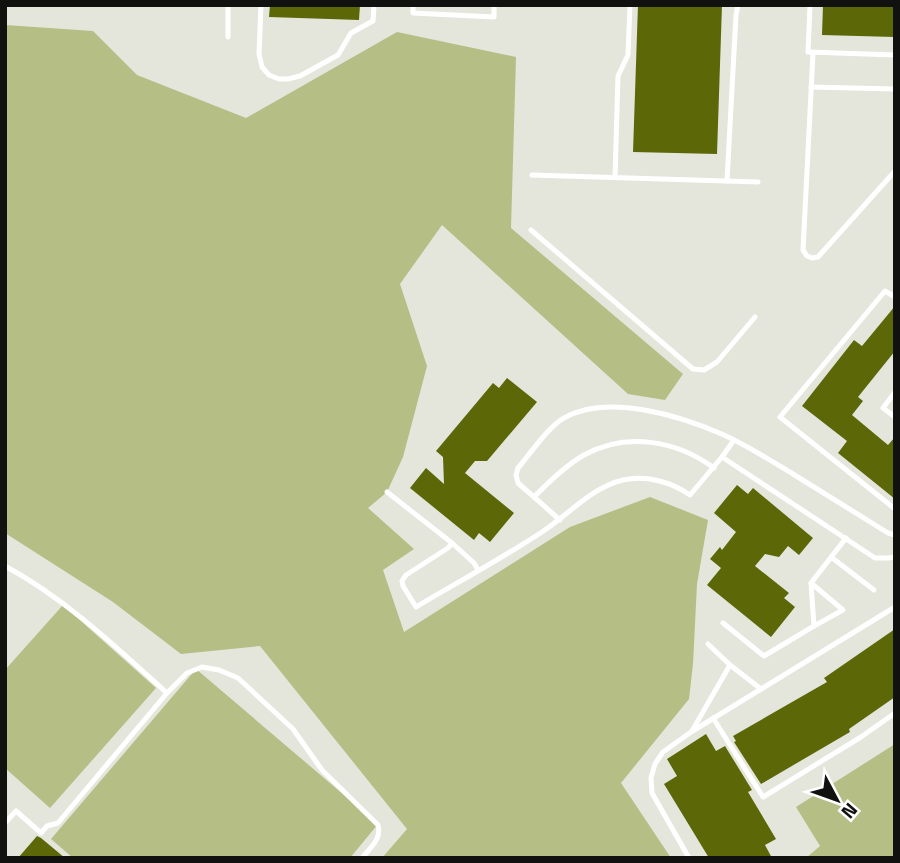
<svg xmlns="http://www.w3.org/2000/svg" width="900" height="863" font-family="'Titillium Web',sans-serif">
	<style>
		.green { fill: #b4be85 }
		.building { fill: #5c6708 }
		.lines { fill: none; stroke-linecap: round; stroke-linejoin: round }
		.lane { stroke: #fff; stroke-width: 5 }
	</style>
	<rect width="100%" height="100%" fill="#e4e6db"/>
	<!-- green -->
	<g class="green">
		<path d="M5,25L93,31L137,75L246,118L397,32L516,57L511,228L683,374L665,400L628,394L442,225L400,284L427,366L403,457L387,492L368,508L414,549L383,570L404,632L570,527L650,497L708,520L697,584L693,664L689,699L621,783L671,858H382L407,829L260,646L181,654L113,602L5,533Z"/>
		<path d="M63,605L156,688L50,808L5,768V670Z"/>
		<path d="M196,669L378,824L350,858H73L51,839Z"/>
		<path d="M895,744V858H806L820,846L796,807Z"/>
	</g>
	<!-- building -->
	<g class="building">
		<path d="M270,5H360L359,20L269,17Z"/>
		<path d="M638,5H722L717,154L633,152Z"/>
		<path d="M823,5H895V37L822,35Z"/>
		<path d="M895,306V351L858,397L863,401L852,415L888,445L895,437V499L838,453L847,441L802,406L854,340L862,346Z"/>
		<path d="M507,378L537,402L487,461H475L465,473L514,513L490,542L479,533L474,540L410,488L426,468L444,484L443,457L436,451L493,383L499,388Z"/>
		<path d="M737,485L748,494L753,488L813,538L799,555L788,546L779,557L765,554L755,566L789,593L784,598L795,607L771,637L707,585L721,568L710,559L720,547L722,550L736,532L714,513Z"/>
		<path d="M895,629V697L849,729L850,732L761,784L734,742L736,741L733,736L827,682L824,678Z"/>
		<path d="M706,734L716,751L725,746L752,790L748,792L776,839L765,845L772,858H709L664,784L677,776L667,759Z"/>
		<path d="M37,836L41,838L65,858H18Z"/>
	</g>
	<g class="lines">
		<!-- lane -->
		<g class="lane">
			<path d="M261,5L259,54L262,67L269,75L279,79H288L300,76L338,55L351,33L373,21L374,5"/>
			<path d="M413,5V13L494,17V5"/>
			<path d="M810,5L808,52L895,55"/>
			<path d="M228,37V5"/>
			<path d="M813,53L803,250L807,256L812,258L818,257L895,171"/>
			<path d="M811,87L895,89"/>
			<path d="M532,175L758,182"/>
			<path d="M615,177L618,76L628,55L630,5"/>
			<path d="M727,181L736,15L738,5"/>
			<path d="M531,230L693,369L704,370L717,362L755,317"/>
			<path d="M895,297L885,291L780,417L895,509"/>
			<path d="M895,392L883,408L895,417"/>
			<path d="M722,457L875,558H888L895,557"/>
			<path d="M387,492L452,543L474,563L478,570"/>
			<path d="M534,497C549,482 565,466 584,455C626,432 676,440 714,468"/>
			<path d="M560,520L518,483L516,475L518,468C530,454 549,426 564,418C608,393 681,416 724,435C748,446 770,460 793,474C825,494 857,514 888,533L895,535"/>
			<path d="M452,543L448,548L406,575L402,581L403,586L416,607C458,582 501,559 542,532C568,515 592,487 623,480C647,475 671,482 690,495L722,457L734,440"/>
			<path d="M831,557L874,590"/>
			<path d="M5,566C66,599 116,647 167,693L187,673L202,667L219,670L238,678L293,729L322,770L378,825C382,839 370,848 362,858"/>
			<path d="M811,583L843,610L814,626"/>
			<path d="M723,623L764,656L814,626L811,583L846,538"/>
			<path d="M708,644L730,665"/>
			<path d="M713,718L763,797L861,737L895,713"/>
			<path d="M692,731L730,665L761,689"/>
			<path d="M5,823L16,811L41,833L47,826L58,823L167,693"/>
			<path d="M689,858L652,793L651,778L655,764L663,752L691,732L895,607"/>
		</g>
	</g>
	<!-- border -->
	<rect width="900" height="863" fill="none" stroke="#11120f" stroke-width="14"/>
	<!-- north arrow -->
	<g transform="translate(837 800) rotate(131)" stroke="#ffffff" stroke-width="5" paint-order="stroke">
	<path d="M0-5L12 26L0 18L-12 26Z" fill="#11120f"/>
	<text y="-10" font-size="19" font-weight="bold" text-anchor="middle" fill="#11120f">N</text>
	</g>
</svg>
